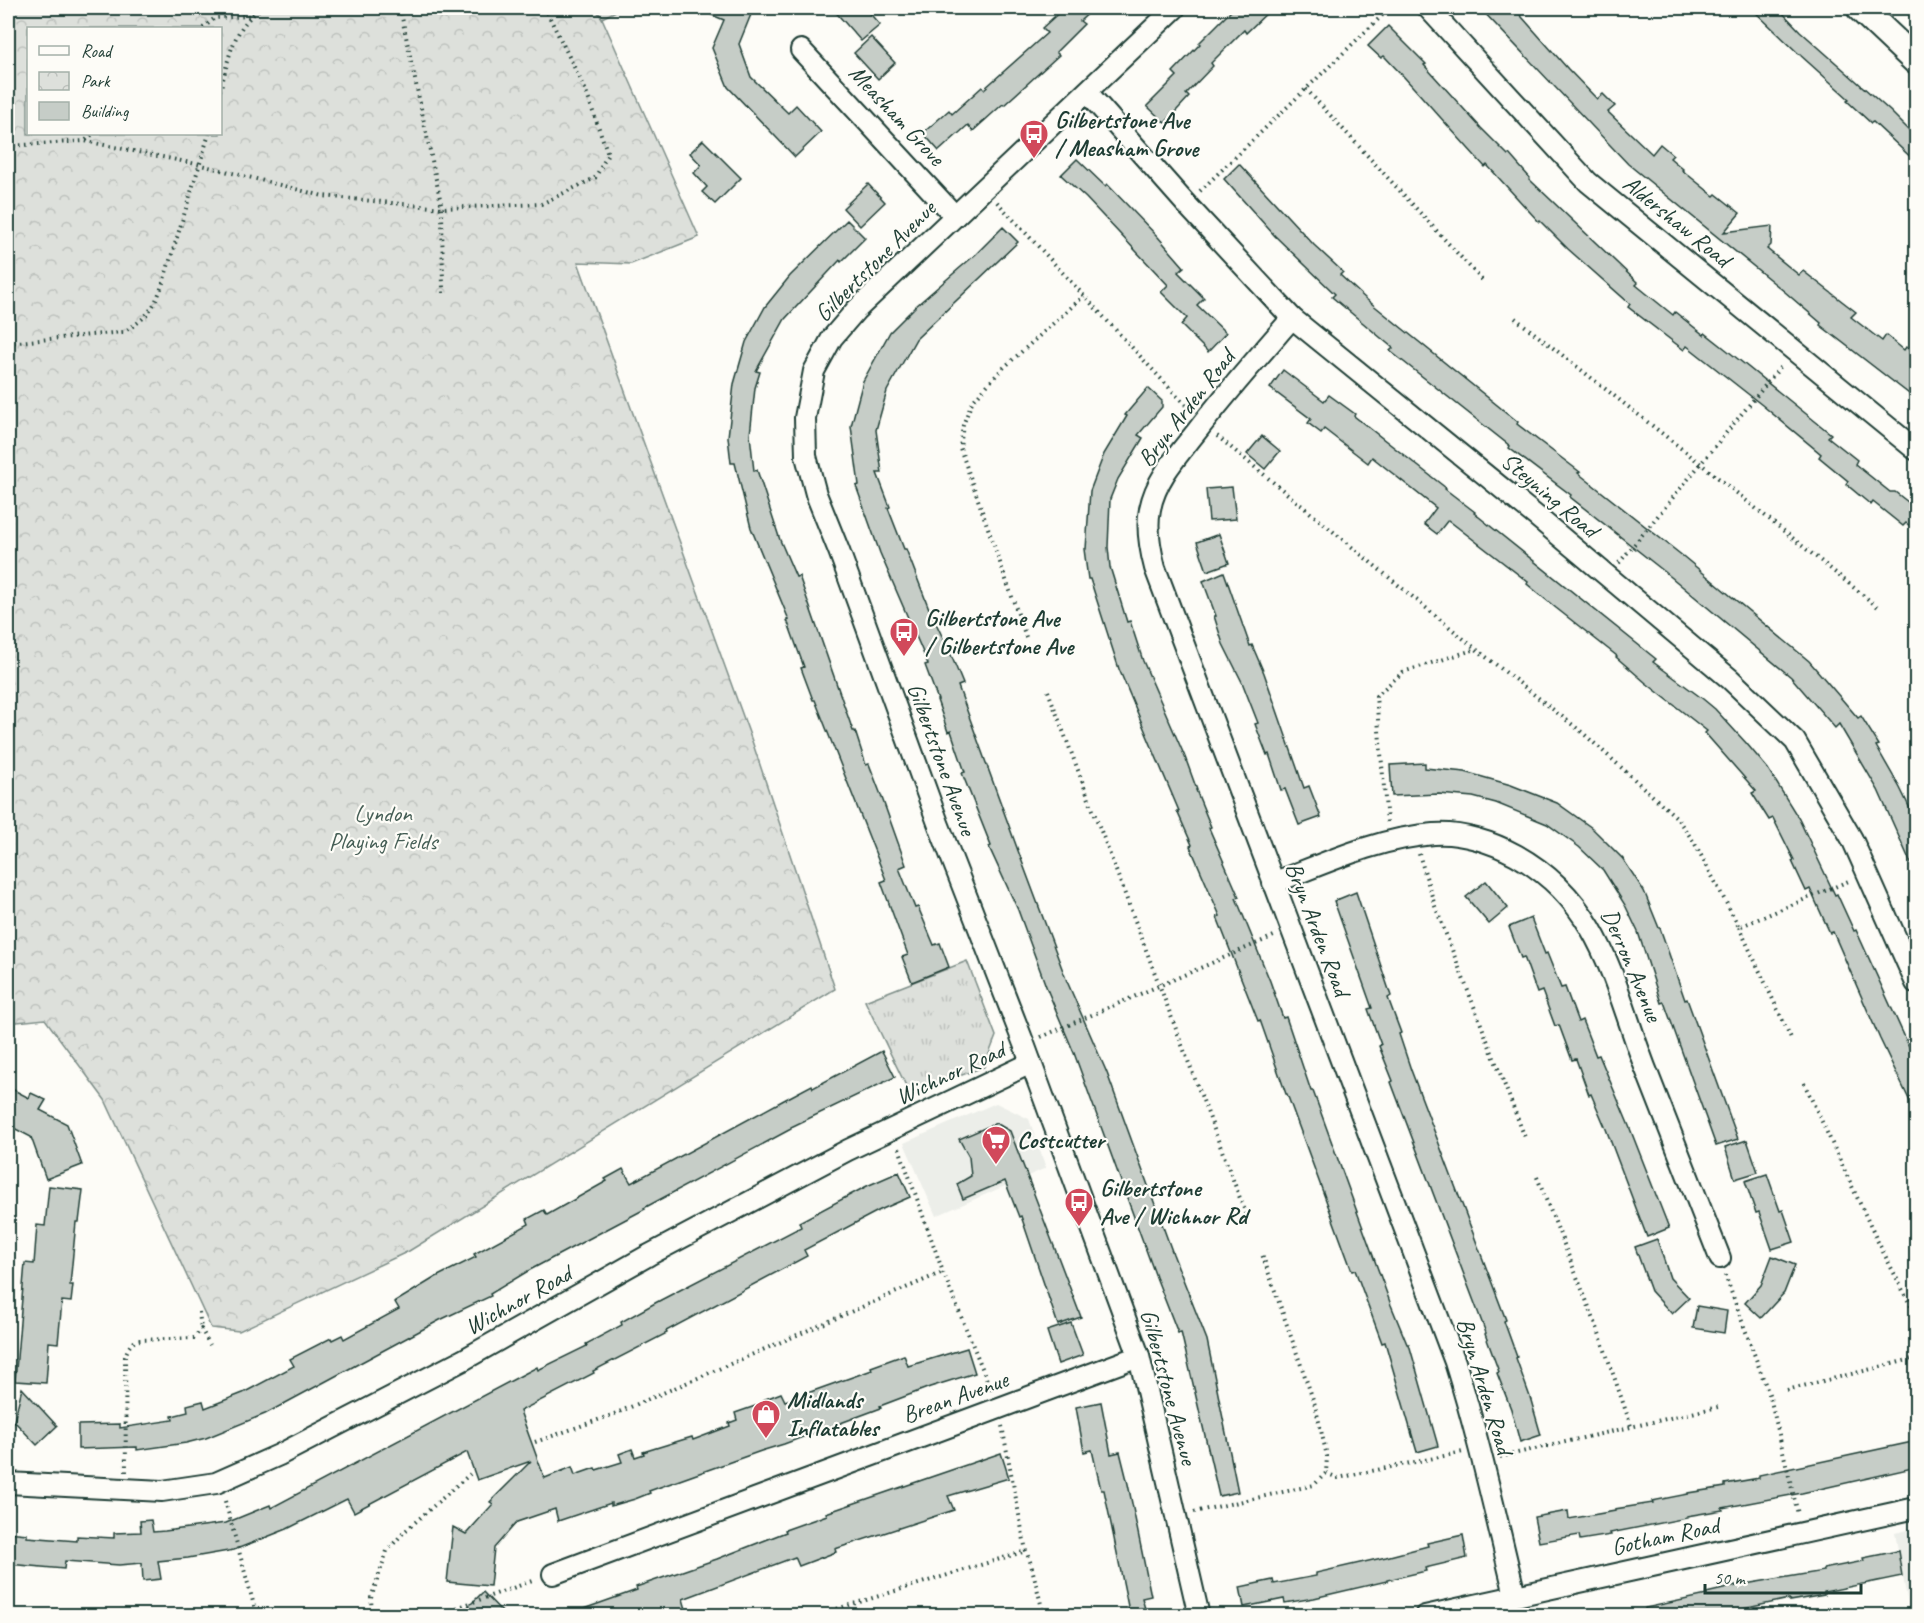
<svg xmlns="http://www.w3.org/2000/svg" width="1924" height="1623" font-family="Caveat,sans-serif">
	<style>
		.built { fill: #eceee9 }
		.grass { fill: url(#grass-tufts); stroke: #7e8e88; stroke-width: 1.5 }
		.forest { fill: url(#forest-firs); stroke: #7e8e88; stroke-width: 1.5 }
		.park { fill: url(#park-crowns); stroke: #7e8e88; stroke-width: 1.5; fill-rule: evenodd }
		.building { fill: #c6cdc7; stroke: #1f3d34; stroke-width: 1.5 }
		.lines { fill: none; stroke-linecap: round; stroke-linejoin: round }
		.minor-casing { stroke: #1f3d34; stroke-width: 24 }
		.tertiary-casing { stroke: #1f3d34; stroke-width: 30 }
		.path { stroke: #1f3d34; stroke-width: 4; stroke-dasharray: 1.5 4.5; stroke-linecap: butt }
		.minor { stroke: #fdfcf7; stroke-width: 20 }
		.tertiary { stroke: #fdfcf7; stroke-width: 26 }
		.labels { text-anchor: middle; dominant-baseline: central; stroke-width: 4.5; stroke-linejoin: round; paint-order: stroke }
		.street-label { font-size: 24px; fill: #1f3d34; stroke: #fdfcf7 }
		.poi-label { font-size: 24px; font-weight: bold; fill: #1f3d34; stroke: #fdfcf7; text-anchor: start }
		.park-label { font-size: 24px; fill: #455e55; stroke: #fdfcf7 }
	</style>
	<defs>
		<pattern id="grass-tufts" width="24" height="20" patternUnits="userSpaceOnUse" patternTransform="scale(1.5)"><rect width="24" height="20" fill="#dde0db"/><path d="M3 7l-1-3M5 7V3M7 7l1-3M15 17l-1-3M17 17v-4M19 17l1-3" fill="none" stroke="#bdc1bd"/></pattern>
		<pattern id="forest-firs" width="22" height="20" patternUnits="userSpaceOnUse" patternTransform="scale(1.5)"><rect width="22" height="20" fill="#dde0db"/><path d="M5 1l3.5 6h-7zM16 11l3.5 6h-7z" fill="#bdc1bd"/></pattern>
		<pattern id="park-crowns" width="20" height="18" patternUnits="userSpaceOnUse" patternTransform="scale(1.5)"><rect width="20" height="18" fill="#dde0db"/><path d="M2 6a3 3 0 1 1 6 0M12 15a3 3 0 1 1 6 0" fill="none" stroke="#bdc1bd"/></pattern>
	</defs>
	<rect width="100%" height="100%" fill="#fdfcf7"/>
	<filter id="ink" filterUnits="userSpaceOnUse"><feTurbulence type="fractalNoise" baseFrequency=".0167" numOctaves="2"/><feDisplacementMap in="SourceGraphic" scale="12" xChannelSelector="R" yChannelSelector="G"/><feConvolveMatrix kernelMatrix="1 2 1 2 8 2 1 2 1" color-interpolation-filters="sRGB"/></filter>
	<g filter="url(#ink)">
		<!-- built -->
		<g class="built">
			<path d="M996,1103L1029,1119L1046,1168L936,1216L904,1143Z"/>
			<path d="M1916,1528V1615H1910L1895,1533Z"/>
		</g>
		<!-- grass -->
		<path class="grass" d="M967,961L996,1036L984,1067L910,1094L865,1001Z"/>
		<!-- forest -->
		<path class="forest" d="M595,8H622L602,18Z"/>
		<!-- park -->
		<path class="park" d="M8,8H595L602,18L699,237L631,264L578,262L752,741L835,989L409,1251L239,1331L211,1328L105,1100L45,1019L8,1023ZM28,28H220V134H28Z"/>
		<!-- building -->
		<g class="building">
			<path d="M695,8H740L752,12L739,44L751,77L788,113L796,105L821,132L795,157L728,87L712,48L724,20Z"/>
			<path d="M832,8H865L880,25L861,41Z"/>
			<path d="M1064,8H1094L1080,21L1084,24L1056,52L1059,55L1004,105L1003,104L973,131L968,125L939,151L923,133L949,110L952,114L982,87L984,89L1047,33L1042,28Z"/>
			<path d="M1234,8H1272L1246,33L1244,30L1211,63L1213,66L1186,94L1189,97L1165,123L1147,106L1177,76L1173,72L1200,44L1199,43Z"/>
			<path d="M1480,8H1514L1568,69L1597,99L1603,94L1615,106L1608,112L1652,154L1660,144L1673,155L1670,158L1683,169L1682,170L1714,196L1716,194L1740,213L1724,232L1772,226L1771,245L1767,249L1799,275L1803,271L1856,312L1851,317L1882,341L1886,335L1904,350L1906,347L1917,355V400L1820,325L1821,323L1785,292L1628,164Z"/>
			<path d="M1751,8H1778L1800,31L1890,111L1917,138V163L1873,122L1871,123L1847,101L1849,99L1799,54Z"/>
			<path d="M1388,26L1426,64L1424,65L1481,128L1508,155L1509,154L1530,178L1529,179L1638,283L1636,285L1673,315L1675,312L1704,335L1705,333L1728,351L1831,434L1828,437L1857,460L1855,464L1890,492H1895L1917,509V531L1906,523L1903,526L1873,502L1871,505L1846,484L1848,481L1819,457L1821,454L1762,405L1687,346L1684,350L1628,307L1630,304L1568,249L1540,221L1539,222L1487,165L1485,167L1404,77L1384,56L1381,58L1368,46Z"/>
			<path d="M871,37L895,63L878,79L854,53Z"/>
			<path d="M703,140L741,178L715,204L702,192L707,187L694,173L701,165L690,153Z"/>
			<path d="M1077,159L1105,186L1107,184L1158,237L1184,267L1178,272L1204,298L1197,305L1226,333L1208,352L1181,325L1187,318L1161,292L1168,285L1086,198L1061,175Z"/>
			<path d="M1239,164L1314,245L1343,272L1340,275L1366,299L1518,422L1517,424L1580,472L1578,473L1684,557L1809,661L1858,718L1861,716L1879,745L1876,746L1900,788L1917,823V877L1878,790L1839,724L1835,728L1791,677L1665,572L1570,497L1571,495L1509,448L1510,446L1390,351L1393,348L1332,297L1335,294L1275,236L1224,179Z"/>
			<path d="M868,184L885,202L860,226L843,208Z"/>
			<path d="M847,220L865,238L841,262L840,260L785,319L756,371L760,372L755,388L750,435L754,471L757,470L780,540L796,577L799,576L853,731H855L866,765L869,764L881,795L906,865L899,868L915,908L918,907L934,945L940,943L949,967L912,982L902,957L908,955L881,882L886,880L815,700H813L801,668L804,667L787,620H789L751,528L735,463H731L728,437L734,384L746,342L765,307L790,276Z"/>
			<path d="M1003,227L1018,242L916,339L887,391L876,430L882,473H877L890,507L888,508L904,549H906L933,619H934L951,655L963,684L958,686L1024,867L1066,979L1107,1073L1173,1254L1207,1340L1238,1492L1219,1496L1181,1332L1178,1333L1156,1277L1074,1053L1047,989L1018,910L989,847L991,846L962,773L965,772L957,749L951,731L948,732L937,700H938L925,665L928,664L880,553L856,486L859,485L851,426L863,381L890,332L916,306L976,254Z"/>
			<path d="M1283,370L1324,401L1329,395L1355,414L1354,416L1446,488L1445,489L1475,512L1474,513L1656,659L1653,662L1703,699L1715,709L1747,744L1768,769L1799,819L1835,895L1837,894L1854,931L1856,930L1917,1064V1116L1880,1039L1833,932L1830,933L1810,889L1806,891L1792,861L1794,860L1773,818L1769,820L1752,793L1756,791L1705,733L1707,731L1646,683L1616,657L1617,656L1556,608L1527,584L1528,582L1448,520L1437,534L1424,524L1436,508L1372,457L1368,463L1324,429L1321,433L1308,423L1311,419L1270,388Z"/>
			<path d="M1148,388L1162,401V407L1138,435L1143,438L1118,479L1110,499L1108,547L1110,567L1127,622L1130,621L1143,661L1185,757L1197,790H1196L1211,827L1209,828L1239,897L1236,898L1270,981L1283,1018L1286,1017L1311,1091H1313L1391,1305L1407,1344H1409L1438,1446L1417,1452L1385,1342L1382,1343L1355,1270L1352,1271L1287,1094H1286L1260,1020L1258,1021L1217,917L1220,916L1190,846L1192,845L1177,811H1179L1119,669L1090,579H1088L1084,549H1086L1090,491L1104,454L1127,416L1125,415Z"/>
			<path d="M1262,436L1280,451L1265,469L1247,454Z"/>
			<path d="M1232,487L1236,519L1209,521L1206,489Z"/>
			<path d="M1219,534L1229,563L1207,571L1197,542Z"/>
			<path d="M1224,572L1250,646L1252,645L1264,673L1304,788L1309,786L1321,817L1299,825L1285,789L1281,790L1269,754L1267,755L1255,724L1258,723L1242,682L1223,644L1214,616H1216L1203,581Z"/>
			<path d="M1425,763V768L1465,772L1511,785L1557,803L1592,828L1623,859L1644,891L1659,928H1660L1685,1000L1687,999L1738,1139L1716,1146L1664,1002L1661,1003L1638,932L1625,905L1603,870L1579,847L1547,824L1496,803L1473,797L1439,794L1392,796L1390,765Z"/>
			<path d="M1486,881L1508,908L1489,924L1466,897Z"/>
			<path d="M1356,892L1391,996L1388,998L1401,1033L1399,1034L1411,1070L1506,1320L1504,1321L1517,1357L1516,1358L1530,1397L1541,1435L1520,1442L1511,1409L1497,1373L1499,1372L1485,1334L1486,1333L1391,1082L1393,1081L1379,1046L1381,1045L1368,1009L1372,1008L1334,901Z"/>
			<path d="M1531,918L1545,954L1547,953L1561,988L1565,987L1578,1022L1582,1020L1596,1056L1599,1055L1629,1126L1669,1228L1647,1237L1606,1129L1591,1094L1589,1095L1576,1059L1572,1060L1559,1025L1555,1026L1542,991L1537,993L1524,957L1521,958L1509,927Z"/>
			<path d="M882,1051L895,1077L791,1127V1129L644,1208L645,1209L528,1271L490,1294L491,1296L440,1320L265,1414L206,1438L186,1443L137,1450V1447L78,1449V1425L120,1424V1428L173,1420L172,1416L188,1412L187,1405L203,1401L205,1408L243,1393L294,1366L290,1359L331,1338L332,1340L342,1335L344,1339L399,1309L395,1302L436,1277L476,1257L474,1254L529,1224L527,1219L544,1210L547,1215L607,1181L605,1179L623,1169L631,1183L784,1100L812,1085L813,1088Z"/>
			<path d="M8,1087L29,1098L31,1093L46,1100L40,1110L67,1124L82,1165L46,1179L31,1137L8,1125Z"/>
			<path d="M996,1123L1010,1131L1081,1317L1058,1325L1021,1216L1019,1217L1005,1181L963,1199L957,1184L971,1176L969,1157L959,1139Z"/>
			<path d="M1747,1140L1758,1172L1735,1179L1725,1147Z"/>
			<path d="M899,1172L910,1197L880,1210L804,1250L807,1256L666,1331L667,1333L593,1371L594,1373L520,1411L543,1474L545,1478L572,1467L575,1475L595,1468L596,1470L622,1462L619,1454L632,1449L635,1457L644,1454L643,1452L682,1440L692,1437L693,1440L730,1426L729,1423L737,1420L735,1413L764,1403L763,1400L781,1393L785,1401L872,1370L871,1367L904,1355L908,1366L967,1348L975,1373L930,1387L880,1406L881,1408L784,1444L761,1451L649,1491L650,1493L635,1499L611,1506V1503L558,1521L555,1509L517,1522L494,1548L490,1586L447,1582L453,1527L466,1534L493,1504L490,1502L531,1461L477,1480L467,1452L354,1512L347,1499L287,1529L234,1550L188,1558L158,1561L161,1579L143,1581L142,1563L119,1565L65,1561L64,1569L8,1564V1532L27,1534V1537L77,1541V1536L114,1538V1533L141,1532L140,1521L151,1520L153,1532L165,1531L226,1523L270,1505L271,1508L522,1375L537,1367L538,1370L587,1346L586,1344L622,1325L621,1322L657,1302L801,1227L799,1222L867,1186Z"/>
			<path d="M1767,1174L1780,1211L1783,1210L1794,1242L1772,1249L1759,1212L1756,1213L1745,1181Z"/>
			<path d="M49,1186L83,1190L79,1222H76L70,1285H73L71,1302L62,1301L58,1343L49,1342L46,1383L15,1381L25,1263L34,1264L37,1225L45,1226Z"/>
			<path d="M1657,1239L1670,1278L1689,1298L1672,1314L1651,1291L1635,1247Z"/>
			<path d="M1772,1256L1795,1265L1784,1293L1761,1318L1745,1303L1761,1285Z"/>
			<path d="M1697,1306L1727,1311L1724,1333L1693,1328Z"/>
			<path d="M1071,1323L1083,1355L1058,1364L1047,1331Z"/>
			<path d="M22,1388L57,1426L37,1445L14,1421Z"/>
			<path d="M1101,1402L1111,1454L1120,1452L1128,1484L1151,1596L1142,1598L1147,1616H1130L1104,1490H1101L1092,1450L1084,1452L1076,1407Z"/>
			<path d="M1917,1441V1467L1802,1493L1722,1508L1723,1510L1687,1516V1518L1610,1533L1611,1535L1580,1540L1579,1535L1539,1542L1534,1517L1568,1511L1569,1519L1615,1511V1509L1653,1503L1652,1501L1688,1494V1493L1725,1487V1484L1759,1478V1475Z"/>
			<path d="M1001,1453L1009,1478L948,1496L954,1510L835,1549L836,1552L799,1566L795,1557L683,1599L686,1609L668,1616H573L572,1613L637,1590L636,1587L717,1559L786,1532L785,1530L827,1515L826,1513Z"/>
			<path d="M1463,1535L1467,1558L1425,1568L1426,1571L1387,1580V1581L1314,1598L1285,1603L1284,1599L1244,1607L1240,1587L1273,1580L1274,1584L1316,1576V1573L1386,1557L1428,1546L1427,1543Z"/>
			<path d="M1898,1551L1902,1576L1824,1592V1595L1789,1601V1599L1710,1616H1646L1645,1608L1707,1595L1706,1593L1745,1584L1824,1571L1823,1569L1864,1561L1863,1558Z"/>
			<path d="M483,1592L506,1616H459Z"/>
		</g>
		<g class="lines">
			<!-- minor casing -->
			<g class="minor-casing">
				<g id="minor">
					<path d="M1175,8L856,310L832,338L814,371L805,418L806,456L816,494L839,551L938,823L1024,1044L1139,1356L1199,1616"/>
					<path d="M1428,8L1588,182L1916,450"/>
					<path d="M801,50L955,216"/>
					<path d="M1087,92L1186,204L1292,318L1536,516L1730,679L1795,741L1852,839L1916,983"/>
					<path d="M1292,318C1260,355 1227,392 1197,431C1179,454 1156,478 1150,509C1146,528 1150,549 1155,568L1455,1362C1479,1439 1496,1517 1515,1595"/>
					<path d="M1273,883C1325,863 1378,838 1434,834C1461,832 1492,842 1516,855C1602,903 1613,983 1645,1067C1670,1130 1695,1194 1720,1258"/>
					<path d="M8,1483L162,1491L216,1483L279,1455L463,1360L649,1255L848,1150L1031,1063"/>
					<path d="M553,1574L1139,1356"/>
					<path d="M1425,1616L1916,1508"/>
				</g>
			</g>
			<!-- tertiary casing -->
			<g class="tertiary-casing">
				<path id="tertiary" d="M1860,8L1916,61"/>
			</g>
			<!-- path -->
			<g class="path">
				<path d="M400,8L442,208L443,293"/>
				<path d="M203,28L215,18L249,16"/>
				<path d="M1306,89L1482,280"/>
				<path d="M220,91C229,59 232,27 262,8"/>
				<path d="M86,140L93,134"/>
				<path d="M8,146L85,141L201,165L323,196L442,208L541,204L595,178L608,154L585,89L545,8"/>
				<path d="M1200,191L1390,8"/>
				<path d="M997,202L1190,410"/>
				<path d="M1515,318L1701,464L1879,608"/>
				<path d="M8,343L123,332C146,319 153,310 162,286L209,134"/>
				<path d="M1217,436L1476,649"/>
				<path d="M1619,563L1782,365"/>
				<path d="M1026,637L960,448L963,425L972,402L1000,371L1084,296"/>
				<path d="M1048,691L1246,1214"/>
				<path d="M1387,822L1376,696L1403,672L1476,649L1583,733L1676,817L1694,842L1739,927L1851,880"/>
				<path d="M1419,854L1435,906L1526,1140"/>
				<path d="M1739,927L1791,1038"/>
				<path d="M1041,1037L1274,936"/>
				<path d="M1804,1083L1876,1238L1914,1312L1916,1322"/>
				<path d="M899,1148L943,1272L991,1390"/>
				<path d="M1537,1177L1597,1327L1631,1426"/>
				<path d="M1725,1275L1770,1397L1798,1514"/>
				<path d="M199,1312L201,1329"/>
				<path d="M1787,1390L1916,1358"/>
				<path d="M1002,1426L1026,1551L1031,1564L1044,1616"/>
				<path d="M535,1442L612,1415L943,1272"/>
				<path d="M1500,1457L1718,1407"/>
				<path d="M126,1472L125,1357C128,1348 130,1342 140,1340L194,1338L201,1329L210,1345"/>
				<path d="M1326,1473L1338,1478L1463,1452"/>
				<path d="M225,1501L257,1616"/>
				<path d="M1194,1512L1314,1485L1326,1473L1327,1456L1315,1405L1262,1254"/>
				<path d="M372,1616L371,1598L387,1551L404,1532L470,1474"/>
				<path d="M434,1616L535,1580"/>
				<path d="M814,1616L1026,1551"/>
			</g>
			<!-- minor -->
			<use href="#minor" class="minor"/>
			<!-- tertiary -->
			<use href="#tertiary" class="tertiary"/>
		</g>
	</g>
	<!-- icons -->
	<defs>
		<g id="bus-pin" transform="scale(1.5)"><path d="M0 17L-7.5 6A9.5 9.5 0 1 1 7.5 6Z" fill="#d1495b" stroke="#fdfcf7"/><path d="M-5-6H5V4H4V6H2V4H-2V6H-4V4H-5ZM-3.5-4V0h7V-4ZM-3.5 1.2v1.5H-2V1.2ZM2 1.2v1.5H3.5V1.2Z" fill="#fff"/></g>
		<g id="supermarket-pin" transform="scale(1.5)"><path d="M0 17L-7.5 6A9.5 9.5 0 1 1 7.5 6Z" fill="#d1495b" stroke="#fdfcf7"/><path d="M-6-5.5h2.5l.6 2H6L4.5 2H-2.5L-4.4-4H-6ZM-1.5 3.2a1.3 1.3 0 1 0 .1 0ZM3 3.2a1.3 1.3 0 1 0 .1 0Z" fill="#fff"/></g>
		<g id="shop-pin" transform="scale(1.5)"><path d="M0 17L-7.5 6A9.5 9.5 0 1 1 7.5 6Z" fill="#d1495b" stroke="#fdfcf7"/><path d="M-5-2.5h2.3a2.7 3.5 0 0 1 5.4 0H5L5.5 6h-11ZM-1.5-2.5h3a1.5 2.3 0 0 0-3 0Z" fill="#fff"/></g>
	</defs>
	<g fill-rule="evenodd">
		<use href="#bus-pin" x="1034" y="134"/>
		<use href="#bus-pin" x="904" y="632"/>
		<use href="#supermarket-pin" x="996" y="1140"/>
		<use href="#bus-pin" x="1079" y="1202"/>
		<use href="#shop-pin" x="766" y="1414"/>
	</g>
	<g class="labels">
		<!-- street labels -->
		<g class="street-label">
			<text transform="translate(897 115) rotate(47)">Measham Grove</text>
			<text transform="translate(1677 221) rotate(39)">Aldershaw Road</text>
			<text transform="translate(875 261) rotate(-45)">Gilbertstone Avenue</text>
			<text transform="translate(1186 408) rotate(-52)">Bryn Arden Road</text>
			<text transform="translate(1550 495) rotate(40)">Steyning Road</text>
			<text transform="translate(942 759) rotate(70)">Gilbertstone Avenue</text>
			<text transform="translate(1318 929) rotate(69)">Bryn Arden Road</text>
			<text transform="translate(1632 965) rotate(67)">Derron Avenue</text>
			<text transform="translate(950 1073) rotate(-25)">Wichnor Road</text>
			<text transform="translate(518 1300) rotate(-29)">Wichnor Road</text>
			<text transform="translate(1485 1386) rotate(73)">Bryn Arden Road</text>
			<text transform="translate(1169 1387) rotate(75)">Gilbertstone Avenue</text>
			<text transform="translate(955 1397) rotate(-20)">Brean Avenue</text>
			<text transform="translate(1665 1536) rotate(-12)">Gotham Road</text>
		</g>
		<!-- poi labels -->
		<g class="poi-label">
			<text x="1055" y="120">Gilbertstone Ave<tspan x="1055" dy="28">/ Measham Grove</tspan></text>
			<text x="925" y="618">Gilbertstone Ave<tspan x="925" dy="28">/ Gilbertstone Ave</tspan></text>
			<text x="1017" y="1140">Costcutter</text>
			<text x="1100" y="1188">Gilbertstone<tspan x="1100" dy="28">Ave / Wichnor Rd</tspan></text>
			<text x="787" y="1400">Midlands<tspan x="787" dy="28">Inflatables</tspan></text>
		</g>
		<!-- park labels -->
		<g class="park-label">
			<text x="383" y="813">Lyndon<tspan x="383" dy="28">Playing Fields</tspan></text>
		</g>
	</g>
	<!-- margin -->
	<rect width="1924" height="1623" fill="none" stroke="#fdfcf7" stroke-width="30"/>
	<rect x="15" y="15" width="1894" height="1593" fill="none" stroke="#1f3d34" stroke-width="2" filter="url(#ink)"/>
	<!-- legend -->
	<rect x="27" y="27" width="195" height="108" fill="#fdfcf7" stroke="#a4b0a9" stroke-width="1.5"/>
	<rect x="39" y="46" width="30" height="9" fill="#fdfcf7" stroke="#a4b0a9" stroke-width="1.5"/>
	<text x="81" y="57" font-size="18" fill="#1f3d34">Road</text>
	<rect x="39" y="72" width="30" height="18" fill="url(#park-crowns)" stroke="#a4b0a9" stroke-width="1.5"/>
	<text x="81" y="87" font-size="18" fill="#1f3d34">Park</text>
	<rect x="39" y="102" width="30" height="18" fill="#c6cdc7" stroke="#a4b0a9" stroke-width="1.5"/>
	<text x="81" y="117" font-size="18" fill="#1f3d34">Building</text>
	<!-- scale -->
	<path d="M1705 1584v9h156v-9" fill="none" stroke="#1f3d34" stroke-width="3"/>
	<text x="1714" y="1584" font-size="18" fill="#1f3d34" stroke="#fdfcf7" stroke-width="4.5" paint-order="stroke">50 m</text>
</svg>
